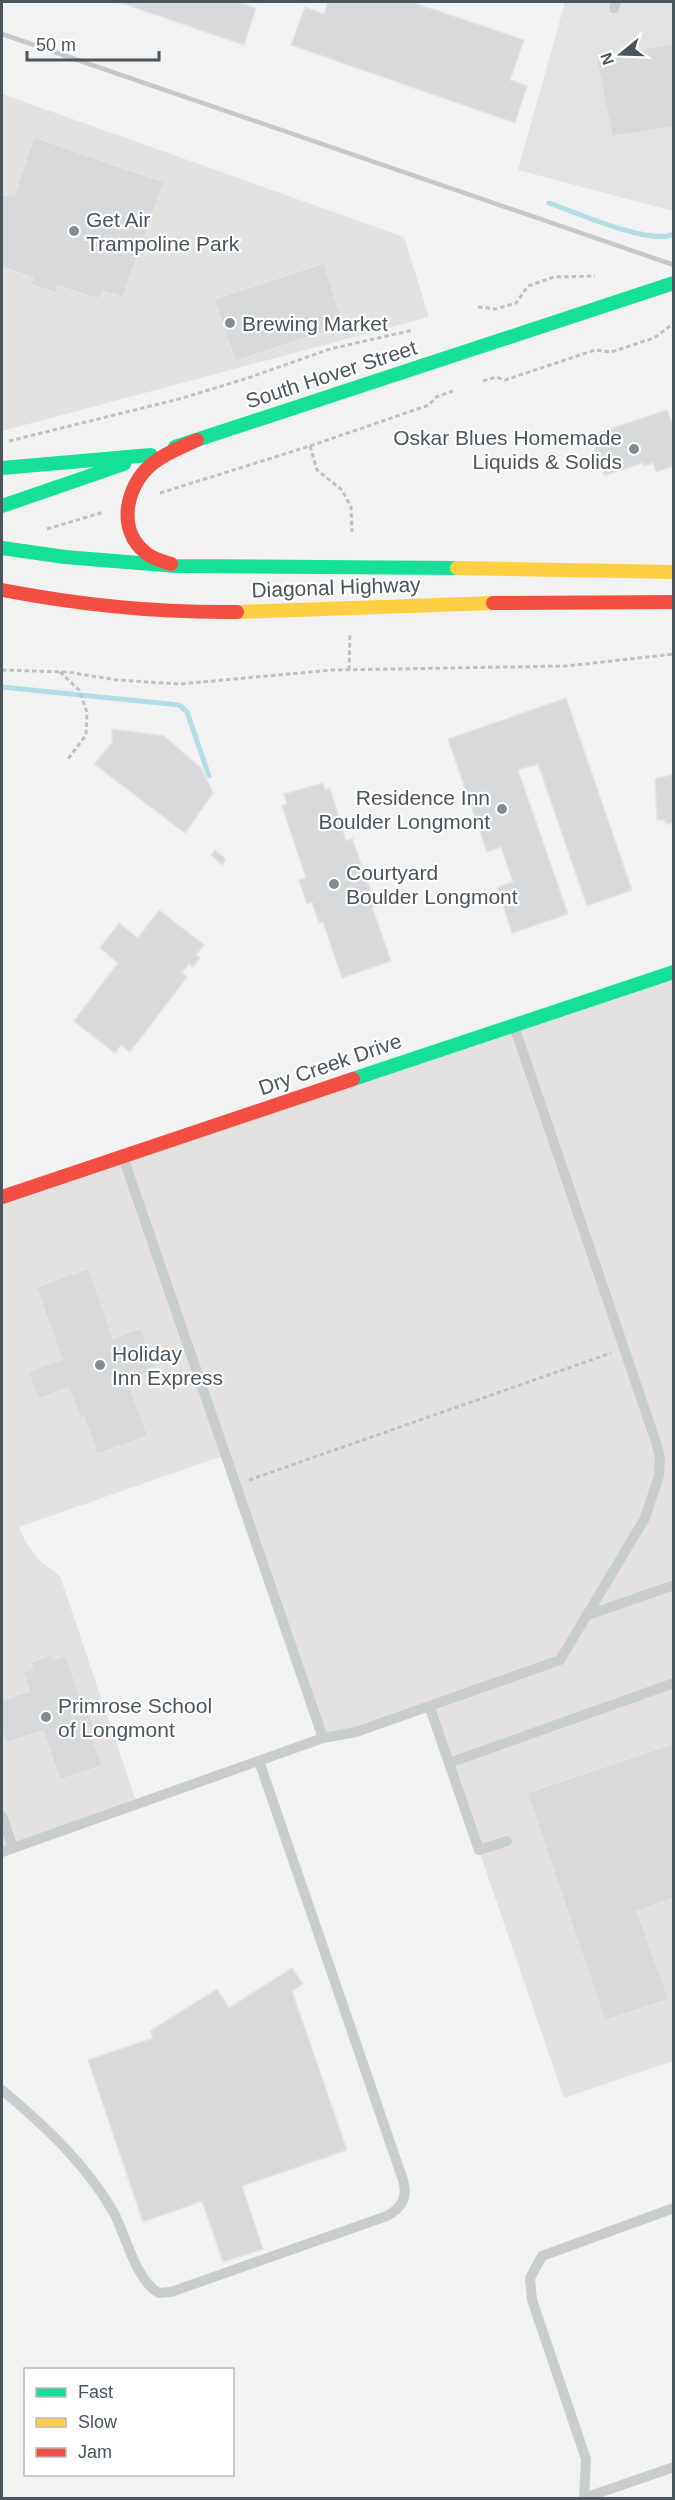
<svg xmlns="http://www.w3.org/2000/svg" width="675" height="2500" font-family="Arial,sans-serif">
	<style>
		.commercial { fill: #e3e2e0 }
		.education { fill: #e4e3e4 }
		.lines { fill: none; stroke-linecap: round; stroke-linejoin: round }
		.stream { stroke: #b4dee7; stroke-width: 5 }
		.building { fill: #d8d9db; stroke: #e4e4e4; stroke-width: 1.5 }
		.path { stroke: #bbc3c1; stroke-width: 3; stroke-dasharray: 4.5 3; stroke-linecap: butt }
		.lane { stroke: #cacdce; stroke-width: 10 }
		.fast { stroke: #16e098; stroke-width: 14 }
		.slow { stroke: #ffcf43; stroke-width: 14 }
		.jam { stroke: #f24e42; stroke-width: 14 }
		.rail { stroke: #c6c8c9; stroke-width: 4.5 }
		.poi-dot { fill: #858c90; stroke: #fff; stroke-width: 2 }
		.labels { text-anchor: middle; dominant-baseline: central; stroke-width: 4.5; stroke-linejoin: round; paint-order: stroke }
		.poi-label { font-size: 21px; fill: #4b555c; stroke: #fff; text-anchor: start }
		.street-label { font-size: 21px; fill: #4b555c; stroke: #fff }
	</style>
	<rect width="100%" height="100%" fill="#f2f2f2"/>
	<!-- commercial -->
	<g class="commercial">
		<path d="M2,94L404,237L429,317L2,431Z"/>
		<path d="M673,972V2061L564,2098L430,1708L323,1738L225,1455L19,1527L25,1541L39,1560L60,1576L137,1804L2,1852V1197Z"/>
	</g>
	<!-- education -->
	<path class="education" d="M565,2H673V211L518,170Z"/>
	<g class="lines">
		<!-- stream -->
		<g class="stream">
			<path d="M549,203C575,212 651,246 674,234"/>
			<path d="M2,687L179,705L187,712L209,776"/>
		</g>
	</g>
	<!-- building -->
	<g class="building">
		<path d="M118,2H238L256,8L244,45Z"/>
		<path d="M328,2H412L524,40L510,80L527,86L515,123L291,45L305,7L324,14Z"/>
		<path d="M673,44L674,127L612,136L596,56Z"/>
		<path d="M34,137L164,182L123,297L103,291L99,299L58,286L56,293L29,284L33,278L2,267V195L14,196Z"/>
		<path d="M324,263L344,326L235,361L214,299Z"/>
		<path d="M667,410L674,428V466L656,472L653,463L644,466L643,463L604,476L590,436Z"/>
		<path d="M566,698L632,890L587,906L538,764L518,770L568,914L512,933L497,887L513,882L501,847L487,852L448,739Z"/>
		<path d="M112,729L164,736L202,769L213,793L185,833L94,764L112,743Z"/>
		<path d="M674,774V823L665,824V820H657L655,779Z"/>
		<path d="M323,783L325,790L330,788L346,841L352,838L376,906L372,907L391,961L342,978L323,922L319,923L312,902L307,904L299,880L306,878L282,806L287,804L284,794Z"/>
		<path d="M215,850L226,859L222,865L211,855Z"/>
		<path d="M159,910L204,945L196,955L200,958L193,967L189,963L182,973L187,977L130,1052L121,1045L115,1053L74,1021L118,963L100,948L119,923L138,938Z"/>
		<path d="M89,1268L113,1338L141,1328L156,1370L128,1381L148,1436L97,1454L84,1417L80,1419L69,1388L38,1399L28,1371L62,1359L36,1287Z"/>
		<path d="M53,1654L54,1659L66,1655L84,1708L87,1707L94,1727L89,1728L102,1766L60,1780L43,1731L6,1743L2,1730V1700L29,1691L23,1672L33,1669L31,1662Z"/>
		<path d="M674,1743V1898L637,1911L669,1999L605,2021L527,1793Z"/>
		<path d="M292,1968L303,1984L292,1991L347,2150L242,2186L263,2249L223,2262L202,2201L143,2222L88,2060L153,2038L150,2031L217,1989L229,2008Z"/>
	</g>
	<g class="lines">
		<!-- path -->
		<g class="path">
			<path d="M478,307L496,309L516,303L528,286L554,277L595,276"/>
			<path d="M483,381L496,377L505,380L595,350L611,352L654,338L674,323"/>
			<path d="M9,441L179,399L248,378L330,349L413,330"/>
			<path d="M310,446L317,470L342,490L351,507L352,532"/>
			<path d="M160,493L310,446L429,405L436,397L453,391"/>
			<path d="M47,529L104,512"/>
			<path d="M2,670L67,672L117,680L180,684L332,670L567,666L674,654"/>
			<path d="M349,670L350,633"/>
			<path d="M60,672L79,690L87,712L86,735L68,759"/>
			<path d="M249,1480L611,1353"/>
		</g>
		<!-- lane -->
		<g class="lane">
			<path d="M614,8L616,2"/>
			<path d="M123,1157L323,1738"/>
			<path d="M588,1615L674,1585"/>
			<path d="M430,1708L479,1850L507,1841"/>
			<path d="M449,1763L674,1683"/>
			<path d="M2,1816L13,1848"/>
			<path d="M2,1852L323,1738L356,1732L560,1660L645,1518L659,1476L660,1459L657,1445L514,1026"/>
			<path d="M2,2090C45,2126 86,2164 114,2213C126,2236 136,2281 159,2293L171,2292L387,2216C402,2208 408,2196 403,2180L259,1761"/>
			<path d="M584,2498L586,2459L532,2300L530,2278L542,2256L674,2208"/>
			<path d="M584,2498L674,2467"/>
		</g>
		<!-- fast -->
		<g class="fast">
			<path d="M175,447L674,283"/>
			<path d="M2,468L151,455"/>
			<path d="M2,506L124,464"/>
			<path d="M2,548L65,557L176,566L457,568"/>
			<path d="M353,1079L674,972"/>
		</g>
		<!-- slow -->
		<g class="slow">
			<path d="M457,568L674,572"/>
			<path d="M237,612L493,603"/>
		</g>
		<!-- jam -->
		<g class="jam">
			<path d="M171,564C162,561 153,559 146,553C116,530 126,485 152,464C165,453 182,447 197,440"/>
			<path d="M2,590C80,605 157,613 237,612"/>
			<path d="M493,603L674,602"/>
			<path d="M2,1197L353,1079"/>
		</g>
		<!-- rail -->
		<path class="rail" d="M2,34L674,265"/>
	</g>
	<!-- markers -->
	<g class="poi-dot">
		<circle cx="74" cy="231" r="6"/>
		<circle cx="230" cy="323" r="6"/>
		<circle cx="634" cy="449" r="6"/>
		<circle cx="502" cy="809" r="6"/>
		<circle cx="334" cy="884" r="6"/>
		<circle cx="100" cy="1365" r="6"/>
		<circle cx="46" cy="1717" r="6"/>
	</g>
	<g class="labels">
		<!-- poi labels -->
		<g class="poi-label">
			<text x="86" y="219">Get Air<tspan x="86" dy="24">Trampoline Park</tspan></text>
			<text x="242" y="323">Brewing Market</text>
			<text x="622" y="437" text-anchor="end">Oskar Blues Homemade<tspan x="622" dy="24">Liquids &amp; Solids</tspan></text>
			<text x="490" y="797" text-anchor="end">Residence Inn<tspan x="490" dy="24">Boulder Longmont</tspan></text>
			<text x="346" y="872">Courtyard<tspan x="346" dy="24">Boulder Longmont</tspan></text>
			<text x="112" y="1353">Holiday<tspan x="112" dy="24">Inn Express</tspan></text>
			<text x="58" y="1705">Primrose School<tspan x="58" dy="24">of Longmont</tspan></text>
		</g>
		<!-- street labels -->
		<g class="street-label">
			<text transform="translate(331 374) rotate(-18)">South Hover Street</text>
			<text transform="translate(336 587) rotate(-2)">Diagonal Highway</text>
			<text transform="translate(330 1064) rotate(-19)">Dry Creek Drive</text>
		</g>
	</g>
	<!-- border -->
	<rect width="675" height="2500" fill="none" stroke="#4b555c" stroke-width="6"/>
	<!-- legend -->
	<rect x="24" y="2368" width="210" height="108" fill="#ffffff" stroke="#b7bbbe" stroke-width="1.5"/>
	<rect x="36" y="2388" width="30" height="9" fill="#16e098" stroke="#b7bbbe" stroke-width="1.5"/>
	<text x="78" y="2398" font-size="18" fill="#4b555c">Fast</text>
	<rect x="36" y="2418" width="30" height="9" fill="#ffcf43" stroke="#b7bbbe" stroke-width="1.5"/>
	<text x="78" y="2428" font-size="18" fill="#4b555c">Slow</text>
	<rect x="36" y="2448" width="30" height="9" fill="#f24e42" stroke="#b7bbbe" stroke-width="1.5"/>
	<text x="78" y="2458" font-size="18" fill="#4b555c">Jam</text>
	<!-- north arrow -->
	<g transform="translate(621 54) rotate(251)" stroke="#ffffff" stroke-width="4.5" paint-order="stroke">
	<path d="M0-4.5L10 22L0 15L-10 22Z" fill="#4b555c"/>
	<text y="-9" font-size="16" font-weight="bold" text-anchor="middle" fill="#4b555c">N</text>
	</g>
	<!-- scale -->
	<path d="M27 51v9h132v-9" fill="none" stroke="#4b555c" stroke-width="3"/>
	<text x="36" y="51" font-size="18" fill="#4b555c" stroke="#ffffff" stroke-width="4.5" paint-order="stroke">50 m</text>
</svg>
